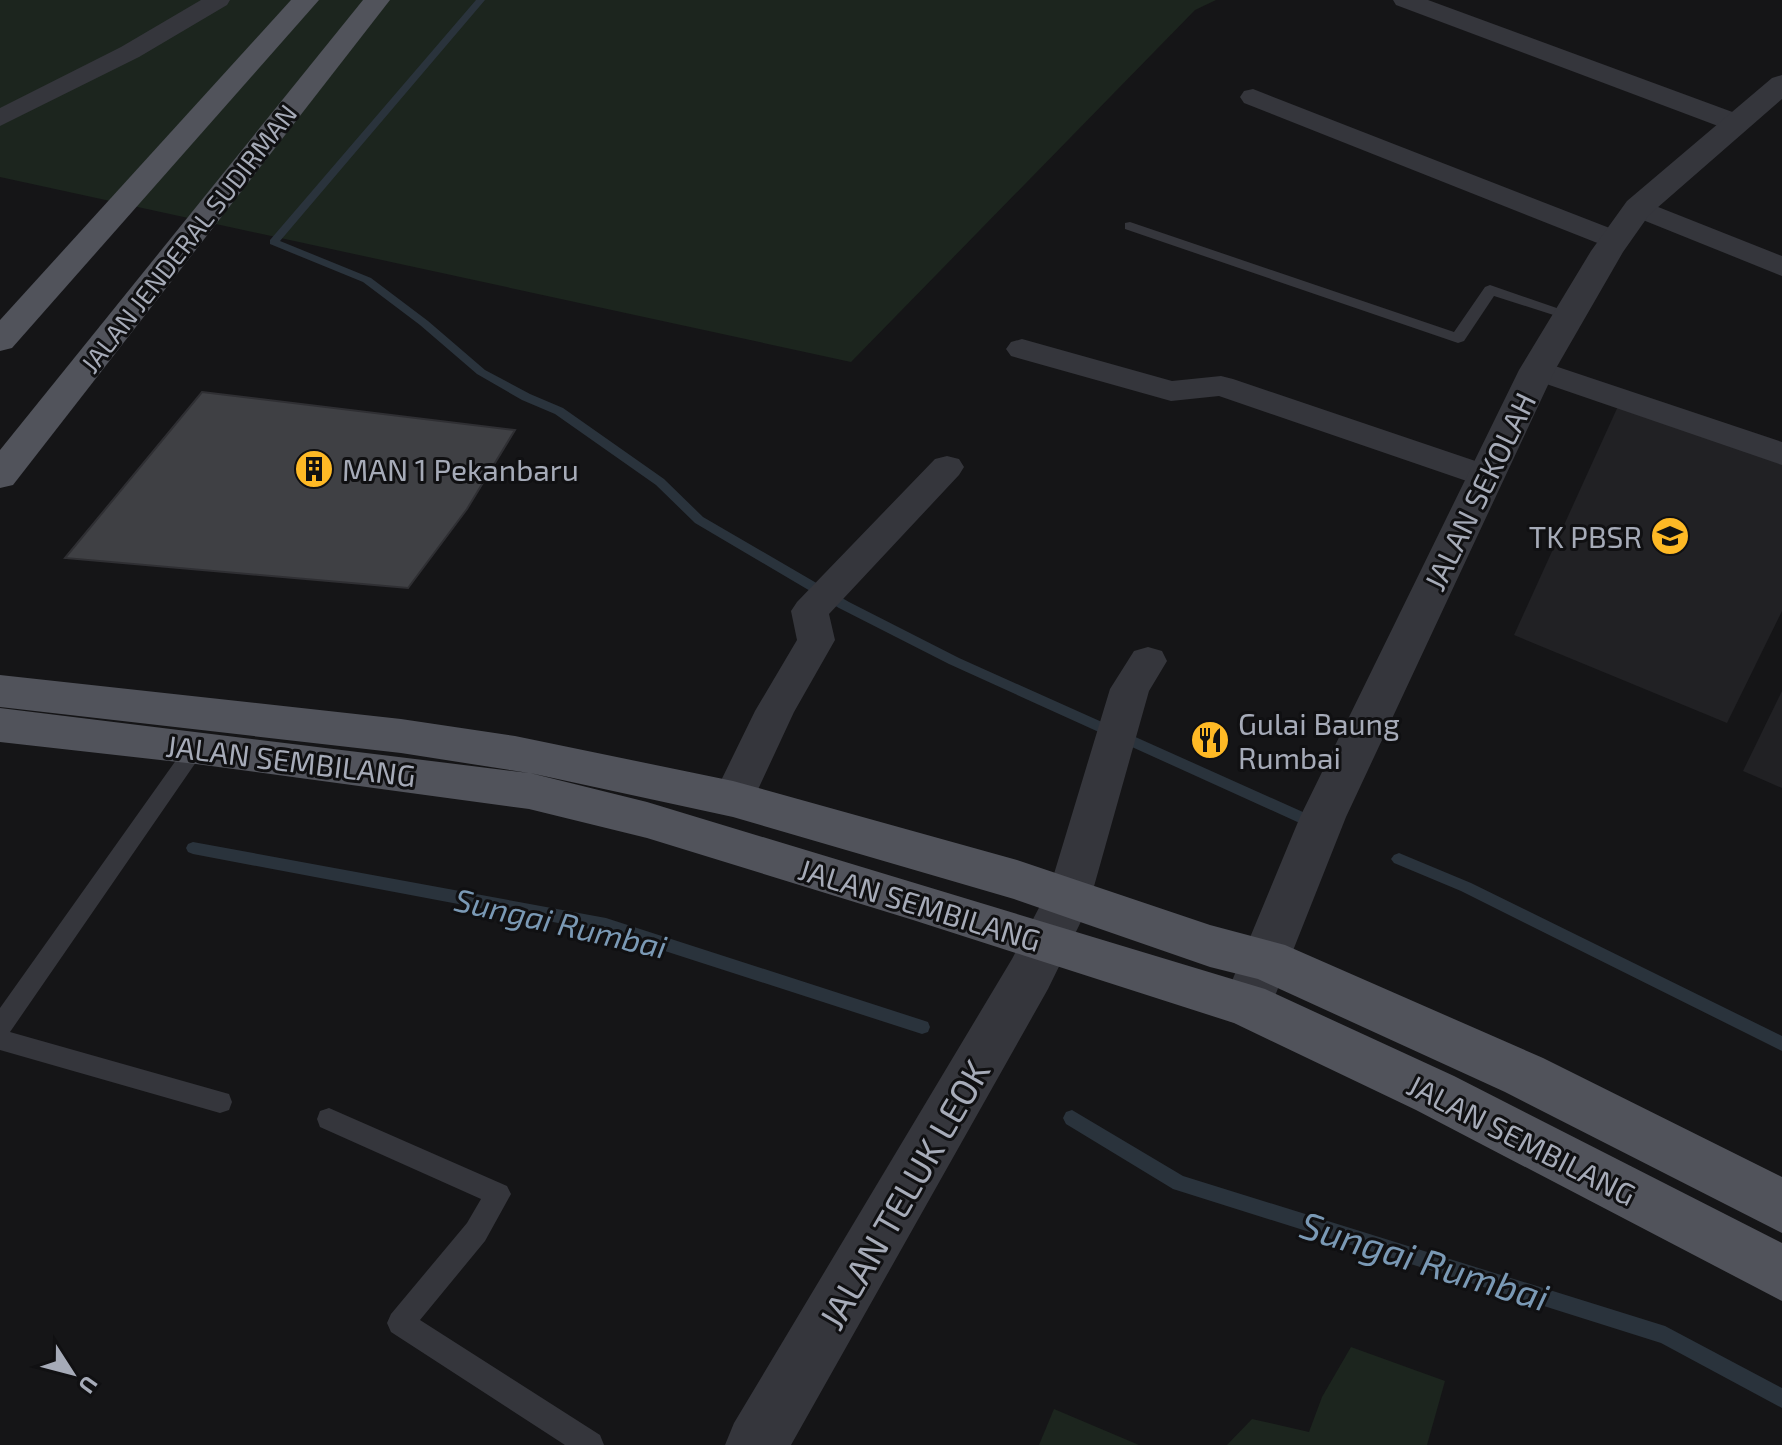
<svg xmlns="http://www.w3.org/2000/svg" width="1782" height="1445" font-family="'Exo 2',sans-serif">
	<style>
		.built { fill: #212124 }
		.green { fill: #1c251e }
		.lines { fill: none; stroke-linecap: round; stroke-linejoin: round }
		.stream { fill: #2a333c; fill-rule: evenodd }
		.building { fill: #3f4044; stroke: #2f2f33; stroke-width: 2 }
		.service { fill: #35363c; fill-rule: evenodd }
		.minor { fill: #35363c; fill-rule: evenodd }
		.tertiary { fill: #35363c; fill-rule: evenodd }
		.primary { fill: #51535b; fill-rule: evenodd }
		.labels { text-anchor: middle; dominant-baseline: central; stroke-width: 6; stroke-linejoin: round; paint-order: stroke }
		.far-street-label { font-size: 26px; fill: #a6abb8; stroke: #101012 }
		.poi-label { font-size: 30px; fill: #a6abb8; stroke: #101012; text-anchor: start }
		.street-label { font-size: 30px; fill: #a6abb8; stroke: #101012 }
		.water-label { font-size: 32px; font-style: italic; fill: #7a99b5; stroke: #101012 }
		.near-street-label { font-size: 36px; fill: #a6abb8; stroke: #101012 }
		.near-water-label { font-size: 38px; font-style: italic; fill: #7a99b5; stroke: #101012 }
	</style>
	<rect width="100%" height="100%" fill="#151517"/>
	<!-- built -->
	<g class="built">
		<path d="M1619,404L1782,461V611L1727,723L1514,635Z"/>
		<path d="M1782,691V788L1743,771Z"/>
	</g>
	<!-- green -->
	<g class="green">
		<path d="M0,0H1216L1195,10L851,362L0,177Z"/>
		<path d="M1351,1347L1445,1381L1427,1445H1227L1252,1419L1309,1432L1322,1397Z"/>
		<path d="M1054,1409L1139,1445H1039Z"/>
	</g>
	<g class="lines">
		<!-- stream -->
		<g class="stream">
			<path d="M476,0H485L280,241L371,278L428,321L485,370L530,394L563,408L664,479L703,517L849,602L959,658L1314,817L1316,821L1314,825H1304L949,664L839,608L695,523L656,485L555,414L522,400L477,374L420,325L363,282L270,244V240Z"/>
			<path d="M193,842L606,918L922,1020L928,1022L930,1027L928,1032L922,1034L606,932L193,854L188,852L186,848L188,844Z"/>
			<path d="M1399,853L1471,883L1782,1036V1051L1461,891L1394,863L1391,859L1394,855Z"/>
			<path d="M1072,1110L1183,1176L1665,1326L1782,1388V1408L1661,1343L1173,1189L1066,1124L1063,1118L1066,1112Z"/>
		</g>
	</g>
	<!-- building -->
	<path class="building" d="M202,392L515,430L467,509L408,588L65,558Z"/>
	<g class="lines">
		<!-- service -->
		<g class="service">
			<path d="M1130,222L1454,332L1485,287L1490,285L1577,315L1569,320L1494,296L1464,341L1458,343L1125,229V223Z"/>
			<path d="M196,739L203,742L206,747L203,752L10,1032L229,1094L232,1102L229,1110L220,1113L0,1050V1008L189,742Z"/>
			<path d="M329,1108L507,1186L511,1194L485,1241L420,1320L600,1435L604,1445H565L391,1332L387,1323L391,1314L467,1223L481,1199L320,1127L317,1119L320,1111Z"/>
		</g>
		<!-- minor -->
		<g class="minor">
			<path d="M201,0H230L227,5L139,57L0,126V108L121,47Z"/>
			<path d="M1393,0H1428L1746,117L1749,123L1746,129H1726L1396,5Z"/>
			<path d="M1253,89L1625,234L1630,240L1625,246L1615,249L1605,246L1244,103L1240,97L1244,91Z"/>
			<path d="M1638,199L1782,256V276L1628,214L1624,208L1628,202Z"/>
			<path d="M1022,339L1172,381L1221,376L1233,379L1499,469L1504,477L1499,485L1487,488L1219,396L1171,401L1011,356L1006,349L1011,342Z"/>
			<path d="M1537,360L1782,442V465L1526,377L1521,370L1526,363Z"/>
			<path d="M947,456L959,459L964,467L959,475L829,614L835,640L794,712L748,811L733,815L718,811L712,799L755,711L797,640L791,611L797,602L935,459Z"/>
			<path d="M1148,647L1162,651L1167,661L1149,691L1091,897L1084,910L1069,915L1054,910L1047,897L1110,689L1134,651Z"/>
		</g>
		<!-- tertiary -->
		<g class="tertiary">
			<path d="M1782,75V99L1649,215L1623,252L1555,370L1346,817L1265,1021L1247,1027L1229,1021L1222,1005L1300,817L1519,370L1591,251L1627,201L1772,78Z"/>
			<path d="M1069,877L1086,883L1093,897L1048,989L791,1445H725L734,1423L1012,959L1052,883Z"/>
		</g>
		<!-- primary -->
		<g class="primary">
			<path d="M291,0H319L12,348L0,351V320Z"/>
			<path d="M363,0H390L13,485L0,488V450Z"/>
			<path d="M0,675L401,719L515,736L733,781L1017,860L1210,925L1285,945L1543,1058L1782,1177V1233L1505,1092L1258,979L1210,967L1014,899L733,817L530,773L647,802L1265,989L1454,1076L1782,1243V1301L1416,1110L1234,1023L913,920L647,838L529,809L196,764L0,742V708L529,773L401,753L0,707Z"/>
		</g>
	</g>
	<!-- icons -->
	<defs>
		<g id="building-disc" transform="scale(2)"><circle r="9.5" fill="#feb925" stroke="#101012"/><path d="M-4-6H4V6H1V3H-1V6H-4ZM-2.5-4.3h1.7v1.8h-1.7ZM.8-4.3h1.7v1.8H.8ZM-2.5-1h1.7V.8h-1.7ZM.8-1h1.7V.8H.8Z" fill="#111"/></g>
		<g id="school-disc" transform="scale(2)"><circle r="9.5" fill="#feb925" stroke="#101012"/><path d="M0-5L7-2L0 1L-7-2ZM-4 1L0 2.5L4 1V4Q0 6-4 4Z" fill="#111"/></g>
		<g id="restaurant-disc" transform="scale(2)"><circle r="9.5" fill="#feb925" stroke="#101012"/><path d="M-5-6h1v4h1v-4h1v4h1v-4h1v5L-1.5 .5V6h-2V.5L-5-1ZM5-6V6H3V1.5H1.5Q1.5-4 5-6Z" fill="#111"/></g>
	</defs>
	<g fill-rule="evenodd">
		<use href="#building-disc" x="314" y="469"/>
		<use href="#school-disc" x="1670" y="536"/>
		<use href="#restaurant-disc" x="1210" y="740"/>
	</g>
	<g class="labels">
		<!-- far-street labels -->
		<g class="far-street-label">
			<text transform="translate(188 238) rotate(-52)">JALAN JENDERAL SUDIRMAN</text>
		</g>
		<!-- poi labels -->
		<g class="poi-label">
			<text x="342" y="469">MAN 1 Pekanbaru</text>
			<text x="1642" y="536" text-anchor="end">TK PBSR</text>
			<text x="1238" y="723">Gulai Baung<tspan x="1238" dy="34">Rumbai</tspan></text>
		</g>
		<!-- street labels -->
		<g class="street-label">
			<text transform="translate(1479 491) rotate(-64)">JALAN SEKOLAH</text>
			<text transform="translate(291 760) rotate(7)">JALAN SEMBILANG</text>
			<text transform="translate(920 904) rotate(17)">JALAN SEMBILANG</text>
			<text transform="translate(1522 1139) rotate(27)">JALAN SEMBILANG</text>
		</g>
		<!-- water labels -->
		<g class="water-label">
			<text transform="translate(561 922) rotate(13)">Sungai Rumbai</text>
		</g>
		<!-- near-street labels -->
		<g class="near-street-label">
			<text transform="translate(903 1194) rotate(-60)">JALAN TELUK LEOK</text>
		</g>
		<!-- near-water labels -->
		<g class="near-water-label">
			<text transform="translate(1425 1260) rotate(17)">Sungai Rumbai</text>
		</g>
	</g>
	<!-- north arrow -->
	<g transform="translate(72 1373) rotate(126)" stroke="#101012" stroke-width="6" paint-order="stroke">
	<path d="M0-6L14 30L0 20L-14 30Z" fill="#a6abb8"/>
	<text y="-12" font-size="22" font-weight="bold" text-anchor="middle" fill="#a6abb8">U</text>
	</g>
</svg>
